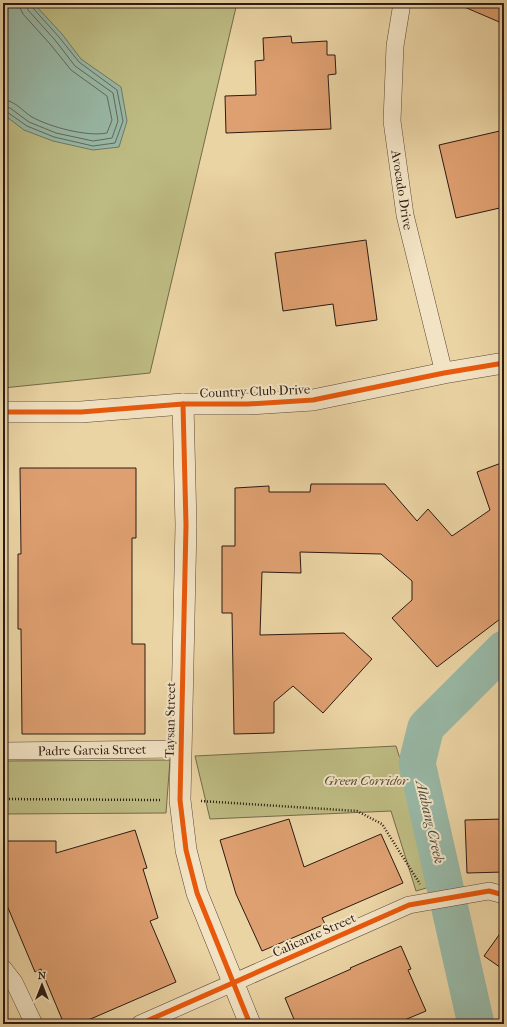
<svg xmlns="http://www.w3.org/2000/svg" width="507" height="1027" font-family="'IM FELL French Canon',serif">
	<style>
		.green { fill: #bdbb82; stroke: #746a4a }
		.water { fill: #98b8a6; stroke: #6d796b }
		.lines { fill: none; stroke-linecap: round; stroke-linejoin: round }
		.shore { stroke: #62695c; stroke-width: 1 }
		.river { stroke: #98b8a6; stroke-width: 37 }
		.building { fill: #dfa071; stroke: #2c1a13 }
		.minor-casing { stroke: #5c4837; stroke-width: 18 }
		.tertiary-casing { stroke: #5c4837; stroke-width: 22 }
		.path { stroke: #2c1a13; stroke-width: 2.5; stroke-dasharray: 1 2; stroke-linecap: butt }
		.minor { stroke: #f2e3c4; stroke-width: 17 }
		.tertiary { stroke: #f2e3c4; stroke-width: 21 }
		.cycleway-casing { stroke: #f2e3c4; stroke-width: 8 }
		.cycleway { stroke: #e8590c; stroke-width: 5 }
		.labels { text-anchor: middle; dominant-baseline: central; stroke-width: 4; stroke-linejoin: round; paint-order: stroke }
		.street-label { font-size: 13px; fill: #2c1a13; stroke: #f2e3c4 }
		.park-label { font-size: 13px; font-style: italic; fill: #584a34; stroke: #f2e3c4 }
		.water-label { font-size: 14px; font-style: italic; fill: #4c493f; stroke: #f2e3c4 }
	</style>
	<rect width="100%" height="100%" fill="#ebd4a4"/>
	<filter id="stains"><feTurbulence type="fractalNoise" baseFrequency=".005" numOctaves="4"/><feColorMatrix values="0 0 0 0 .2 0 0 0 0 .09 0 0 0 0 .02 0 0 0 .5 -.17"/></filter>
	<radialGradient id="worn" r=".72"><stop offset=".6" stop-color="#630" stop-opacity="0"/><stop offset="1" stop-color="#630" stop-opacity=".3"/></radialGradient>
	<!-- green -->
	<g class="green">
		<path d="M3,3H237L150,373L3,388Z"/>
		<path d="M396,746L440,884L416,891L391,811L210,819L195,756Z"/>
		<path d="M170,760L166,813L3,814V761Z"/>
	</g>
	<!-- water -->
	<path class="water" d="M3,3H32L36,6L62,34L81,59L121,87L127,121L119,147L93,150L53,141L24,130L3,114Z"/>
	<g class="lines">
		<!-- shore -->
		<g class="shore">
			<path d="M3,100C15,100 22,111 32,117C50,127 87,137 107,133L112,120L107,96L71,70L50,44L23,14L20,8V3"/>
			<path d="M3,106L10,108L29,122L56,133L93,141L112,138L118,121L113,93L75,66L55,40L28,10L26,3"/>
			<path d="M3,111L7,112L27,126L54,137L93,146L115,143L123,121L117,90L79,62L59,37L32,7L31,3"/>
		</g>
		<!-- river -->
		<path class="river" d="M476,1024L417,763L426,727L504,649"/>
	</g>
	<!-- building -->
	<g class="building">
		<path d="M455,3H504V24Z"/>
		<path d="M291,36L292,43L327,41V55H335L336,74L328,75L331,129L226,133L225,96L256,95L255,61L264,60L263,38Z"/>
		<path d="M504,130V207L456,218L439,145Z"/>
		<path d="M366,240L377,320L336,326L333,304L283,311L275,253Z"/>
		<path d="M504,462V616L437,667L392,618L412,600V581L381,554L300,552L301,573L262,572L260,635L344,633L372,659L323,713L293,686L274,702V733L234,734L232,613H222V546H235V488L269,486V492H310L311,484H385L417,521L428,509L452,536L490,510L477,472Z"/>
		<path d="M20,468H136V538H132V644H145V734H22L21,629H18V554H21Z"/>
		<path d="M289,819L304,867L381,834L403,883L322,918L325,924L262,951L236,894L220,840Z"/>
		<path d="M504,819V872L467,873L465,820Z"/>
		<path d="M135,830L147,868L143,869L158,918L150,921L176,982L79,1024H64L41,969L35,972L3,896V841H56V853Z"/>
		<path d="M504,928V970L484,956Z"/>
		<path d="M401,946L411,969L408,970L426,1011L395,1024H296L285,998L351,969L350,968Z"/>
	</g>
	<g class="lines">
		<!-- minor casing -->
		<g class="minor-casing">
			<g id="minor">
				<path d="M402,3L395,46L392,121L405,215L444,373"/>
				<path d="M3,751L180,749"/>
				<path d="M3,968L14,982L34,1024"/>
				<path d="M140,1024L409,905L489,891L504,895"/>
			</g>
		</g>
		<!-- tertiary casing -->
		<g class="tertiary-casing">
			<g id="tertiary">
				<path d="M183,404L186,525L180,800L186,850L197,893L250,1024"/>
				<path d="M3,412H81L183,404H248L313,400L444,373L504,363"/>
			</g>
		</g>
		<!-- path -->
		<g class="path">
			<path d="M3,799L160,800"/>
			<path d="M201,801L357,811L382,824L420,884"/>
		</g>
		<!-- minor -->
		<use href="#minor" class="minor"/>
		<!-- tertiary -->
		<use href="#tertiary" class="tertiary"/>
		<!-- cycleway casing -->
		<g class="cycleway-casing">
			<g id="cycleway">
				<path d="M183,404L186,525L180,800L186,850L197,893L250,1024"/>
				<path d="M3,412H81L183,404H248L313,400L444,373L504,363"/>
				<path d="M140,1024L409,905L489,891L504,895"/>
			</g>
		</g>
		<!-- cycleway -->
		<use href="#cycleway" class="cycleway"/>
	</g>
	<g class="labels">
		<!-- street labels -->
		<g class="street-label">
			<text transform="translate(402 190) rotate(81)">Avocado Drive</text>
			<text transform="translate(255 391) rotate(-2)">Country Club Drive</text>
			<text transform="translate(170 720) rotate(-89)">Taysan Street</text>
			<text transform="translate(92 750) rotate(-1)">Padre Garcia Street</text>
			<text transform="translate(314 935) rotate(-24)">Calicante Street</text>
		</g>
		<!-- park labels -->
		<g class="park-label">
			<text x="366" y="780">Green Corridor</text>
		</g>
		<!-- water labels -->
		<g class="water-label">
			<text transform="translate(430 822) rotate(77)">Alabang Creek</text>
		</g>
	</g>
	<!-- margin -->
	<rect width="507" height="1027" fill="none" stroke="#ebd4a4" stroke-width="16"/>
	<rect x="4" y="4" width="499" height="1019" fill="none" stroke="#2c1a13" stroke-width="2"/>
	<rect x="8" y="8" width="491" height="1011" fill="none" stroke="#2c1a13"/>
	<!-- north arrow -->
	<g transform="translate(42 985)" stroke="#f2e3c4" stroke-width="3" paint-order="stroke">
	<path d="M0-3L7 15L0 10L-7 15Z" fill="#2c1a13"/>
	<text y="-6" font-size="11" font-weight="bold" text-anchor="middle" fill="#2c1a13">N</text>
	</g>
	<rect width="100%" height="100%" filter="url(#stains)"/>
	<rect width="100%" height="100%" fill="url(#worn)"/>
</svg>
